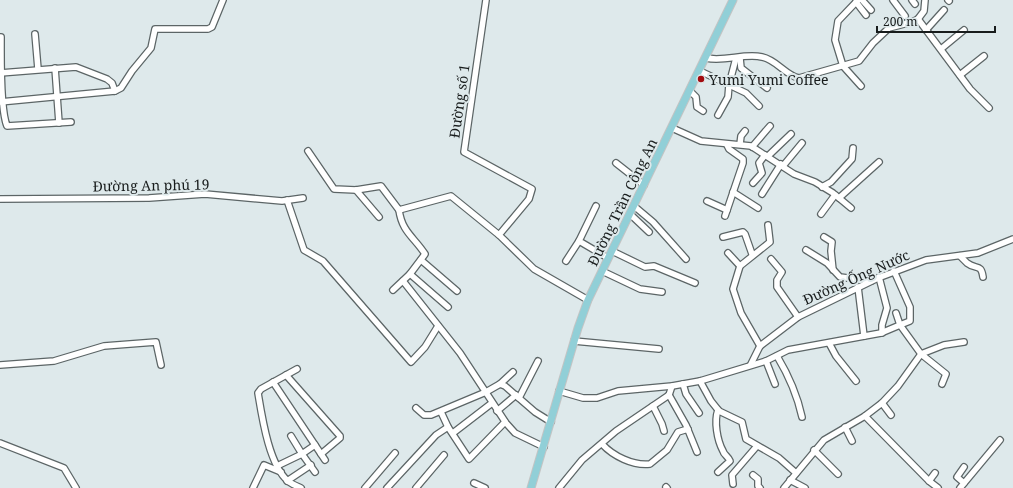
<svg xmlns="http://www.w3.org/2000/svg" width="1013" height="488" font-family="'Noto Serif',serif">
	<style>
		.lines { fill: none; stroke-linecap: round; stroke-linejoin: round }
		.minor-casing { stroke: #5c6566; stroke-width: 8 }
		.major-casing { stroke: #c3c4c4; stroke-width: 9 }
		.minor { stroke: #fff; stroke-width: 5.5 }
		.major { stroke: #91cfd7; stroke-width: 7 }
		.poi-dot { fill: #a30b0f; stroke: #dee9eb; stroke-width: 1.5 }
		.labels { text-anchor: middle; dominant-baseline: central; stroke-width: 4; stroke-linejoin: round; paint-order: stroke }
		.poi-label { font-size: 14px; fill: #181c1c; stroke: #dee9eb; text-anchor: start }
		.street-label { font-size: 14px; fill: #181c1c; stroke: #dee9eb }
	</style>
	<rect width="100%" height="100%" fill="#dee9eb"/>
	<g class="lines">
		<!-- minor casing -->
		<g class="minor-casing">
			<g id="minor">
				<path d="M486,0L464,152L532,189L529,199L499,235L534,269L588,300"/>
				<path d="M858,0L838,21L835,40L843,66L861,86"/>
				<path d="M862,0L871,10"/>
				<path d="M893,0L905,16"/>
				<path d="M912,0L915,4"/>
				<path d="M948,0L949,1"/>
				<path d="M856,2L866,15"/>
				<path d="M918,19L970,89L989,108"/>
				<path d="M926,30L944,10"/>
				<path d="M35,34L38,69"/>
				<path d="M1,37C1,58 0,109 7,126L71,122"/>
				<path d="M941,49L964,30"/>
				<path d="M706,58C725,62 744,53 762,57C777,60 786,76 799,78L859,61L873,43L889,28L912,22L918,19L924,11L925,0"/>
				<path d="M740,58L741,68L767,88"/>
				<path d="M55,68L59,123"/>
				<path d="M700,71L746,93L759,106"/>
				<path d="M0,73L76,67L107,79L112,83L115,91"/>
				<path d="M960,75L984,56"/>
				<path d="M690,91L696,97L697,107L703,111"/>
				<path d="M0,102L115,91L121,88L132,71L151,48L155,29H208L212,27L223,0"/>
				<path d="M718,115L728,97L729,85L736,58"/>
				<path d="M672,128L701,141L751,146L794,174L815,182L833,193L851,208"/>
				<path d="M740,144L741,136L745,131"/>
				<path d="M752,147L770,126"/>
				<path d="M308,151L334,189L356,190L381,186L399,210L451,196L499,235"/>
				<path d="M768,156L791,134"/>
				<path d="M616,163L644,185"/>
				<path d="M783,166L802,143"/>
				<path d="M753,183L762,173L759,163L765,155"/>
				<path d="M822,187L831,182L852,159L853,148"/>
				<path d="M356,190L379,217"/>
				<path d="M733,192L758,208"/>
				<path d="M762,194L781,164"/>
				<path d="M839,198L879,162"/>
				<path d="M0,199L149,198L205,194L282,201L303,198"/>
				<path d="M287,200L304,250L323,261L411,362L425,347L438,326"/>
				<path d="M707,201L727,210"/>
				<path d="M596,206L579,241L608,258"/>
				<path d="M634,206L653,222L686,259"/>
				<path d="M399,210C402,232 414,237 425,254L410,274L448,307"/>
				<path d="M630,214L649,232"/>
				<path d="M821,214L835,195"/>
				<path d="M725,216L743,163V159L729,149L727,145"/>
				<path d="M723,237L743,232L745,234L752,254"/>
				<path d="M824,237L832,242L831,251L833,270"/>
				<path d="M806,250L827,263L840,277L871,281"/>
				<path d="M612,251L645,267L654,266L695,283"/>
				<path d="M728,253L740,266"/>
				<path d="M960,256C962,258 965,261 967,263C976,270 981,263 983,277"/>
				<path d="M771,259L782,272L777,280V287L798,317"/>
				<path d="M421,260L457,291"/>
				<path d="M566,261L579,241"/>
				<path d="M602,271L640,289L662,292"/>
				<path d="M894,271L910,307V321L900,325L896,313"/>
				<path d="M879,277L887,308L882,325V333"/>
				<path d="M403,281L460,353L506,423L515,433L544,447"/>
				<path d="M858,287L864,336"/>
				<path d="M393,290L410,274"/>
				<path d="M574,341L659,349"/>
				<path d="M829,343L836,356L856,381"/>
				<path d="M760,346L741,313L733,289L740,266L770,242L768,225"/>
				<path d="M777,356C789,376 797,394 802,417"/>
				<path d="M766,361L775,384"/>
				<path d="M751,364L760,346L798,317L878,278L926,260L978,253L1013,239"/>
				<path d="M0,365L54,361L104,346L156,342L161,365"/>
				<path d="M297,369L261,389L258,393C262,417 269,465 288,481C291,484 297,486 301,488"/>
				<path d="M286,375L340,436V438L321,454"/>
				<path d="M700,381L711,401L719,411L742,422L746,439L779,458L796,473"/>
				<path d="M273,382L325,460"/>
				<path d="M500,384L513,372"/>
				<path d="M683,384L686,394L699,413"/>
				<path d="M559,391L583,398H597L618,391L672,386L700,381L766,361L788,350L881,333L900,325L921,354L946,374L942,384"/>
				<path d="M669,395L686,425L697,452"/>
				<path d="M519,398L538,361"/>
				<path d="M882,403L891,415"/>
				<path d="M653,406L662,424L664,431"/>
				<path d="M416,408L424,415H431L486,392L500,384L505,386L535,412L551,422"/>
				<path d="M718,410C714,421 717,440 723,451C724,455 728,456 730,461L718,472"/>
				<path d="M497,411L516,395"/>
				<path d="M441,412L448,427L469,459L505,422"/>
				<path d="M865,416L929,481L938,488"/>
				<path d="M845,427L852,441"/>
				<path d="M453,433L492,403"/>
				<path d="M291,436L302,454L315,445"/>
				<path d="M0,443L64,468L76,488"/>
				<path d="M602,444C613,456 633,466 650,464L667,450L678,432L688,429"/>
				<path d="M814,450L838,474"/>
				<path d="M277,466L302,454L315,472"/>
				<path d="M964,467L957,477L964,483"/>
				<path d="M753,475L758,479V486L760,488"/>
				<path d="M790,480L805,488"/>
				<path d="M287,481L311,465"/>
				<path d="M929,481L935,473"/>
				<path d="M474,483L485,488"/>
				<path d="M733,484L732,475L757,446"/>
				<path d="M666,487L667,488"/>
				<path d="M253,488L264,465L281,472"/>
				<path d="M365,488L395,453"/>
				<path d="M387,488L436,435L448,427"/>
				<path d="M416,488L444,455"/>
				<path d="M559,488L582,460L616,431L669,395L672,386"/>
				<path d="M784,488L824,440L865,416L882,403L898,386L921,354L944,345L964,342"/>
				<path d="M960,488L1000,440"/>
			</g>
		</g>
		<!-- major casing -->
		<g class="major-casing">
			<path id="major" d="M531,488L578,328L588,300L733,0"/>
		</g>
		<!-- minor -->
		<use href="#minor" class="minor"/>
		<!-- major -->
		<use href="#major" class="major"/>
	</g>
	<!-- markers -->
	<circle class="poi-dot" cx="701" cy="79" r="4"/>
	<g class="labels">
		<!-- poi labels -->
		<g class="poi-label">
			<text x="709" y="79">Yumi Yumi Coffee</text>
		</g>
		<!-- street labels -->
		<g class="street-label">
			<text transform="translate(459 101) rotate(-82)">Đường số 1</text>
			<text transform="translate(151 185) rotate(-1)">Đường An phú 19</text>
			<text transform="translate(622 202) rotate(-64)">Đường Trần Công An</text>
			<text transform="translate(856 277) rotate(-24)">Đường Ống Nước</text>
		</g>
	</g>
	<!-- scale -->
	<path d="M877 26v6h118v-6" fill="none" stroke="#181c1c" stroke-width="2"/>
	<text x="883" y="26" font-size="12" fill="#181c1c" stroke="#dee9eb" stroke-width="3" paint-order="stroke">200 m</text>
</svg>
